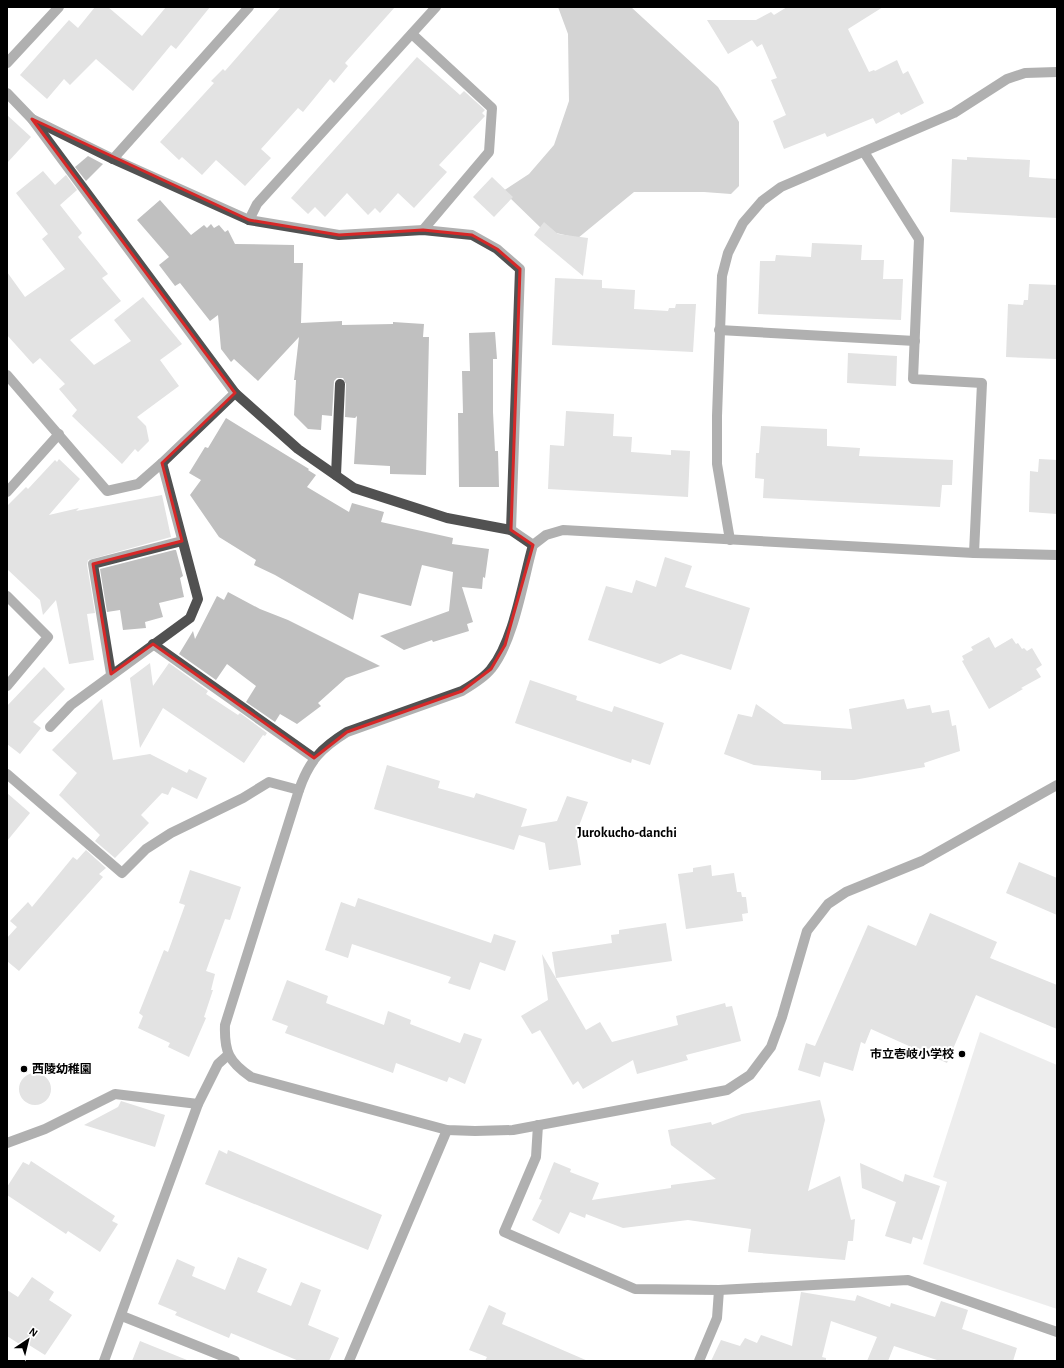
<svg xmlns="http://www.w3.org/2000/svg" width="1064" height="1368" font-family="'Alegreya Sans','Noto Sans JP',sans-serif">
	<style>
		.green { fill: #d8d8d8 }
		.water { fill: #9f9f9f }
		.building { fill: #c0c0c0 }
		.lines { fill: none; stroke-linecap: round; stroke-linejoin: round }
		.minor { stroke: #515151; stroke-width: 10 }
		.marked { fill: none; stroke: #d62828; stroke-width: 3; stroke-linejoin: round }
		.poi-dot { fill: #000; stroke: #fff; stroke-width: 1.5 }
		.labels { text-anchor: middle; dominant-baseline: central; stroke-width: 4; stroke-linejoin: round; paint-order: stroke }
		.poi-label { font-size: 12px; font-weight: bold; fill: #000; stroke: #fff; text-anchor: end }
		.quarter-label { font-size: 14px; font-weight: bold; fill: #000; stroke: #fff }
	</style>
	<rect width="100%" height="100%" fill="#fff"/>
	<!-- green -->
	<path class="green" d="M980,1032L1057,1065V1309L923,1264L947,1182L933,1177Z"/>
	<!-- water -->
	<path class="water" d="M558,7H631L718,87L739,122V186L731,194L704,192H634L578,238L543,230L503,191L529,174L554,145L569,101L568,34Z"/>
	<!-- building -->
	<g class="building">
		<path d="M95,7H108L142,36L166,7H210L176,49L171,45L133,91L96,59L70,85L64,79L47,99L20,75L69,20L78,28Z"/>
		<path d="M281,7H395L345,63L348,66L334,83L330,79L303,112L298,108L261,149L271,158L245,186L216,160L202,175L182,157L179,160L160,142L214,83L211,81L223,69L225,71Z"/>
		<path d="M787,7H883L848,29L869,72L874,70L875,71L897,60L903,74L908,71L924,103L901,115L899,112L876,124L873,118L827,137L825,133L784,149L773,121L786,115L771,80L777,78L762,44L757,47L752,40L728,54L707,20H756L771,12L774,15Z"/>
		<path d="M417,57L460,95L464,91L485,110L482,113L485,116L439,165L447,172L414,208L398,193L380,213L375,208L368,215L347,193L325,217L315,207L308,214L291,198Z"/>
		<path d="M7,115L31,137L7,163Z"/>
		<path d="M88,156L103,164L86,181L75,167Z"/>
		<path d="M967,157L1030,160L1029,177L1057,179V218L950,212L952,159L967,160Z"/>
		<path d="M43,171L55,185L66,175L77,190L60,205L82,233L78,237L108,274L102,278L121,301L70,340L94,365L131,341L114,320L143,297L182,344L160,360L179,386L137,417L146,426L149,441L138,452L135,449L122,464L72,416L77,410L59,389L65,384L40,358L33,364L7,335V272L25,297L65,269L42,239L48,234L16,193Z"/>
		<path d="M492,177L513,197L494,217L473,197Z"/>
		<path d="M160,200L191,235L204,225L207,228L211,224L214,228L219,225L225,232L228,230L235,244L294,245V263H303L301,323L342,321V325L393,324V322L424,324L423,337H429L426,475L390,474V466L354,464L357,416L355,418L345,417L346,384L343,378H337L334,381L332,416L322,415L321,430L308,429L294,415L296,380H294L299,337L258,381L234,359L231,362L221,349L218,315L210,321L180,283L175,286L159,265L169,257L137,220Z"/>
		<path d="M544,222L558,234L588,238L583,276L534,235Z"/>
		<path d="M812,243L862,245L861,260H884L883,279H903L901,320L758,314L760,261H775L776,255L811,257Z"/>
		<path d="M555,278L602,280V288L635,290L634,309L668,311L669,308H675L676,304H696L693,352L552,345Z"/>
		<path d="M1029,284L1057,285V359L1006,357L1008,304L1023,305L1024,300H1028Z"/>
		<path d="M495,332L497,359H493V412L495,451H498L499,487H459L458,413H463L462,371H470L469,333Z"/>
		<path d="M848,353L897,356L896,386L847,383Z"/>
		<path d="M566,411L614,414L613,436L632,437L631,452L671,455V450L690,451L688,497L548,489L550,445L564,446Z"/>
		<path d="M226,418L309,469L308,470L316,475L307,487L349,512L352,503L384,512L381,522L453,538L452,544L489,549L485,578L483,577L482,589L462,587L473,622L467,624L469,631L433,642L432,640L404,650L380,636L449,611L453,572L422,565L411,606L359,593L353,620L275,575L254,565L256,560L219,537L190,495L201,480L189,473L205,447L208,448Z"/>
		<path d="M761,426L827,429V446L860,448L859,456L953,460L952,485H942L940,507L763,498L764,479L755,478L756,453H759Z"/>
		<path d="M59,459L80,479L49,515L79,508L76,511L162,495L171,537L88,560L87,565L95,613L87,614L94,660L69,664L56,600L43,615L40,600L7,569V506L26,487L28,489L55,460L57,462Z"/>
		<path d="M1039,459L1057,460V514L1029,512L1030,471L1038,472Z"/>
		<path d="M174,550H176L183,576L180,578L184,597L159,603L163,617L145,622L146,628L123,630L120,610L107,612L100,569Z"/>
		<path d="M665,557L692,566L685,587L750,608L731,670L681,654L660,664L588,640L606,586L632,593L636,580L656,587Z"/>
		<path d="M228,592L260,609L288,620L380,666L346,678L318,703L321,706L297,724L280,714L275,722L246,702L256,686L227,664L216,680L179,654L193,631L195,639L217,596L224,600Z"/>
		<path d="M989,637L995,648L1012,638L1016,644L1018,643L1022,649L1024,648L1027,651L1032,648L1042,665L1036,669L1041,677L1021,688L1023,689L989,709L962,661L964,660L962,656L973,650L971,647Z"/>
		<path d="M150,663L153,686L169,663L208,691L206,694L238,715L240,713L267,733L265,736L263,735L244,763L163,708L140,748L130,678Z"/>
		<path d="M44,667L65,689L33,722L41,728L20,754L7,744V706Z"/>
		<path d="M530,680L577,696L576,700L612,712L614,706L664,723L650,765L632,759L631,763L515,723Z"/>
		<path d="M102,699L113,760L150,754L187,773L189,769L207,778L197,799L172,787L168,795L162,793L141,815L149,823L115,858L95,841L100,835L59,795L77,773L52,750Z"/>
		<path d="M904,699L907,709L930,705L932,713L949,710L952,726L956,725L960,751L924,763L925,767L854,780H821V771L754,765L724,754L738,714L752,717L756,704L784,724L852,729L849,709Z"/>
		<path d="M387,765L440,781L438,788L474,798L476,793L527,809L521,827L557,821L567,796L588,802L576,834L581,865L549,870L545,843L519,835L514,850L374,809Z"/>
		<path d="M7,793L30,813L7,841Z"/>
		<path d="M86,850L106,868L99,874L103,877L19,971L7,961V938L17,927L10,921L28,902L32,907L73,857L77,860Z"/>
		<path d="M1019,862L1057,878V915L1006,893Z"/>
		<path d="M711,865L712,876L734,873L737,892H741L742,897H746L748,913L742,914L743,921L686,929L678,874L693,872V868Z"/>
		<path d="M190,870L241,887L230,920L225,919L206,971L215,974L211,990H213L204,1017L206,1018L189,1057L168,1047L170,1043L138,1028L143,1016L139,1013L164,950L168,952L185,905L179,903Z"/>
		<path d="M358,898L491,943L494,934L516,941L505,971L480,962L470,990L448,983L451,977L352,944L348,958L325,950L341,902L355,907Z"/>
		<path d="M930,913L997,942L990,958L1057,985V1029L976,995L947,1063L871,1029L865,1044L861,1042L853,1071L824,1062L820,1077L798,1070L806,1043L815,1046L868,925L916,946Z"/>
		<path d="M666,923L672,961L556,978L552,952L612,943L611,935L619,934V930Z"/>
		<path d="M542,954L586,1030L600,1022L612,1042L678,1025L676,1016L725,1003L726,1007L732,1006L741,1041L686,1055L688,1060L637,1074L633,1060L583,1089L578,1081L573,1085L540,1030L532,1034L521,1016L548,1000Z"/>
		<path d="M287,980L328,996L326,1003L384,1025L388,1011L411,1020L410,1024L460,1043L464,1033L482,1039L465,1084L449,1077L447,1082L396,1063L393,1073L285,1033L288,1026L272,1020Z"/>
		<circle cx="35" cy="1089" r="16"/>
		<path d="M820,1100L825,1120L808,1191L840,1176L851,1220L855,1219L853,1241H848L845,1260L748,1252L751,1229L688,1220L623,1228L586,1214L585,1218L570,1212L559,1234L532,1220L542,1200L539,1199L554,1162L571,1169L570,1172L599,1183L592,1200L671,1188V1185L716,1179L671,1145L668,1130L711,1122L712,1125L742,1114Z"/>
		<path d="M121,1101L165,1115L155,1147L84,1125L118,1107Z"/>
		<path d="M219,1150L227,1154L228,1150L382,1215L368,1250L205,1184Z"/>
		<path d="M31,1161L115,1216L112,1221L118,1224L100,1252L68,1231L66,1234L7,1195V1187L23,1162L29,1165Z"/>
		<path d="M860,1163L903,1182L905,1174L940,1186L922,1240L913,1237L911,1244L885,1236L896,1202L862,1188Z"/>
		<path d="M238,1257L267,1269L257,1292L291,1306L301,1282L321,1290L308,1325L339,1338L329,1361H299L231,1333L229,1338L175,1315L177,1312L158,1304L177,1259L195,1267L192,1276L225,1290Z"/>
		<path d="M32,1277L54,1292L49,1300L72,1315L45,1355L29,1345L27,1349L7,1336V1290L18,1297Z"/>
		<path d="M801,1292L855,1301L857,1295L890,1307L891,1303L935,1317L941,1301L968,1310L962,1329L1017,1348L1013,1361H940L894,1346L888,1361H867L877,1337L831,1321L822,1357L826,1358V1361H711L721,1340L740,1346L745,1338L757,1343L761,1335L792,1346Z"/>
		<path d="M489,1305L506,1313L502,1324L588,1361H485L487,1357L469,1350Z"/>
		<path d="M140,1341L187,1360V1361H132Z"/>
	</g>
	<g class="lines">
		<!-- minor -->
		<g class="minor">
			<path d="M412,34L492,108L489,152L423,230"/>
			<path d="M7,63L59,7"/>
			<path d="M7,93L32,119L235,393L298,449L354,488L447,518L511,530L533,545"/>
			<path d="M32,119L113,159L249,220L339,235L423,230L472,235L497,249L520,269L511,530"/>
			<path d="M864,152L919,239L913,379L982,383L974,553"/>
			<path d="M113,159L249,7"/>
			<path d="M249,220L257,204L436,7"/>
			<path d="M719,330L915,341"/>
			<path d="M7,375L107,491L138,484L162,463L235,393"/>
			<path d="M336,475L340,384"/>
			<path d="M7,492L59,434"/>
			<path d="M730,540L717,464V416L722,276L728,253L743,223L762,201L781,187L954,113L1007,79L1025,73L1057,72"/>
			<path d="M1057,555L974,553L563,530L546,535L533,545C523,580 514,641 491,669C484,678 472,685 462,691L347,732C321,748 309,761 299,790L225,1025C224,1052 229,1062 251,1077L447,1130L475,1131L513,1130L727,1090L750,1075L771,1047L782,1017L807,931L828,904L846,892L922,861L1057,785"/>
			<path d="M7,596L48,637L7,686"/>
			<path d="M153,644L314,758"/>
			<path d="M111,674L93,564L182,541"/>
			<path d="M50,727L71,705L190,618L198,599L162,463"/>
			<path d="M7,774L122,873L146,849L171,833L243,798L269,782L299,790"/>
			<path d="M538,1125L536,1157L504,1232L635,1289L719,1290L908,1280L1057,1332"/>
			<path d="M7,1143L45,1129L115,1094L198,1104"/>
			<path d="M122,1316L235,1361"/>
			<path d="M104,1361L198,1104L218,1064L228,1055"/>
			<path d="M349,1361L447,1130"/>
			<path d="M699,1361L717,1318L719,1290"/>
		</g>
	</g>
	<!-- marked area -->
	<path d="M0 0H1064V1368H0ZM32,119L249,220L339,235L423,230L472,235L497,249L520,269L511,530L533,545L505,645L491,669L462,691L347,732L314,758L153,644L111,674L93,564L182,541L162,463L235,393Z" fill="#fff" fill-opacity=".55" fill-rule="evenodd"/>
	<path class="marked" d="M32,119L249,220L339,235L423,230L472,235L497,249L520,269L511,530L533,545L505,645L491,669L462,691L347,732L314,758L153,644L111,674L93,564L182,541L162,463L235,393Z"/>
	<!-- markers -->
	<g class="poi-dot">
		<circle cx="962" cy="1054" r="4"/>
		<circle cx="24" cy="1069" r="4"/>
	</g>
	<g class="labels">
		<!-- poi labels -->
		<g class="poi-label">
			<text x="954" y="1054">市立壱岐小学校</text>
			<text x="32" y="1069" text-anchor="start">西陵幼稚園</text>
		</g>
		<!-- quarter labels -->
		<g class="quarter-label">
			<text x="627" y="833">Jurokucho-danchi</text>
		</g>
	</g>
	<!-- border -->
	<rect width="1064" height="1368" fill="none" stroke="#000000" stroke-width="16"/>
	<!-- north arrow -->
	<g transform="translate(28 1340) rotate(35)" stroke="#ffffff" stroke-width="3" paint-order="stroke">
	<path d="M0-3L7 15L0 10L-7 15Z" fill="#000000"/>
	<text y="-6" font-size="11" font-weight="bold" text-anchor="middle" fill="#000000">N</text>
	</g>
</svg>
